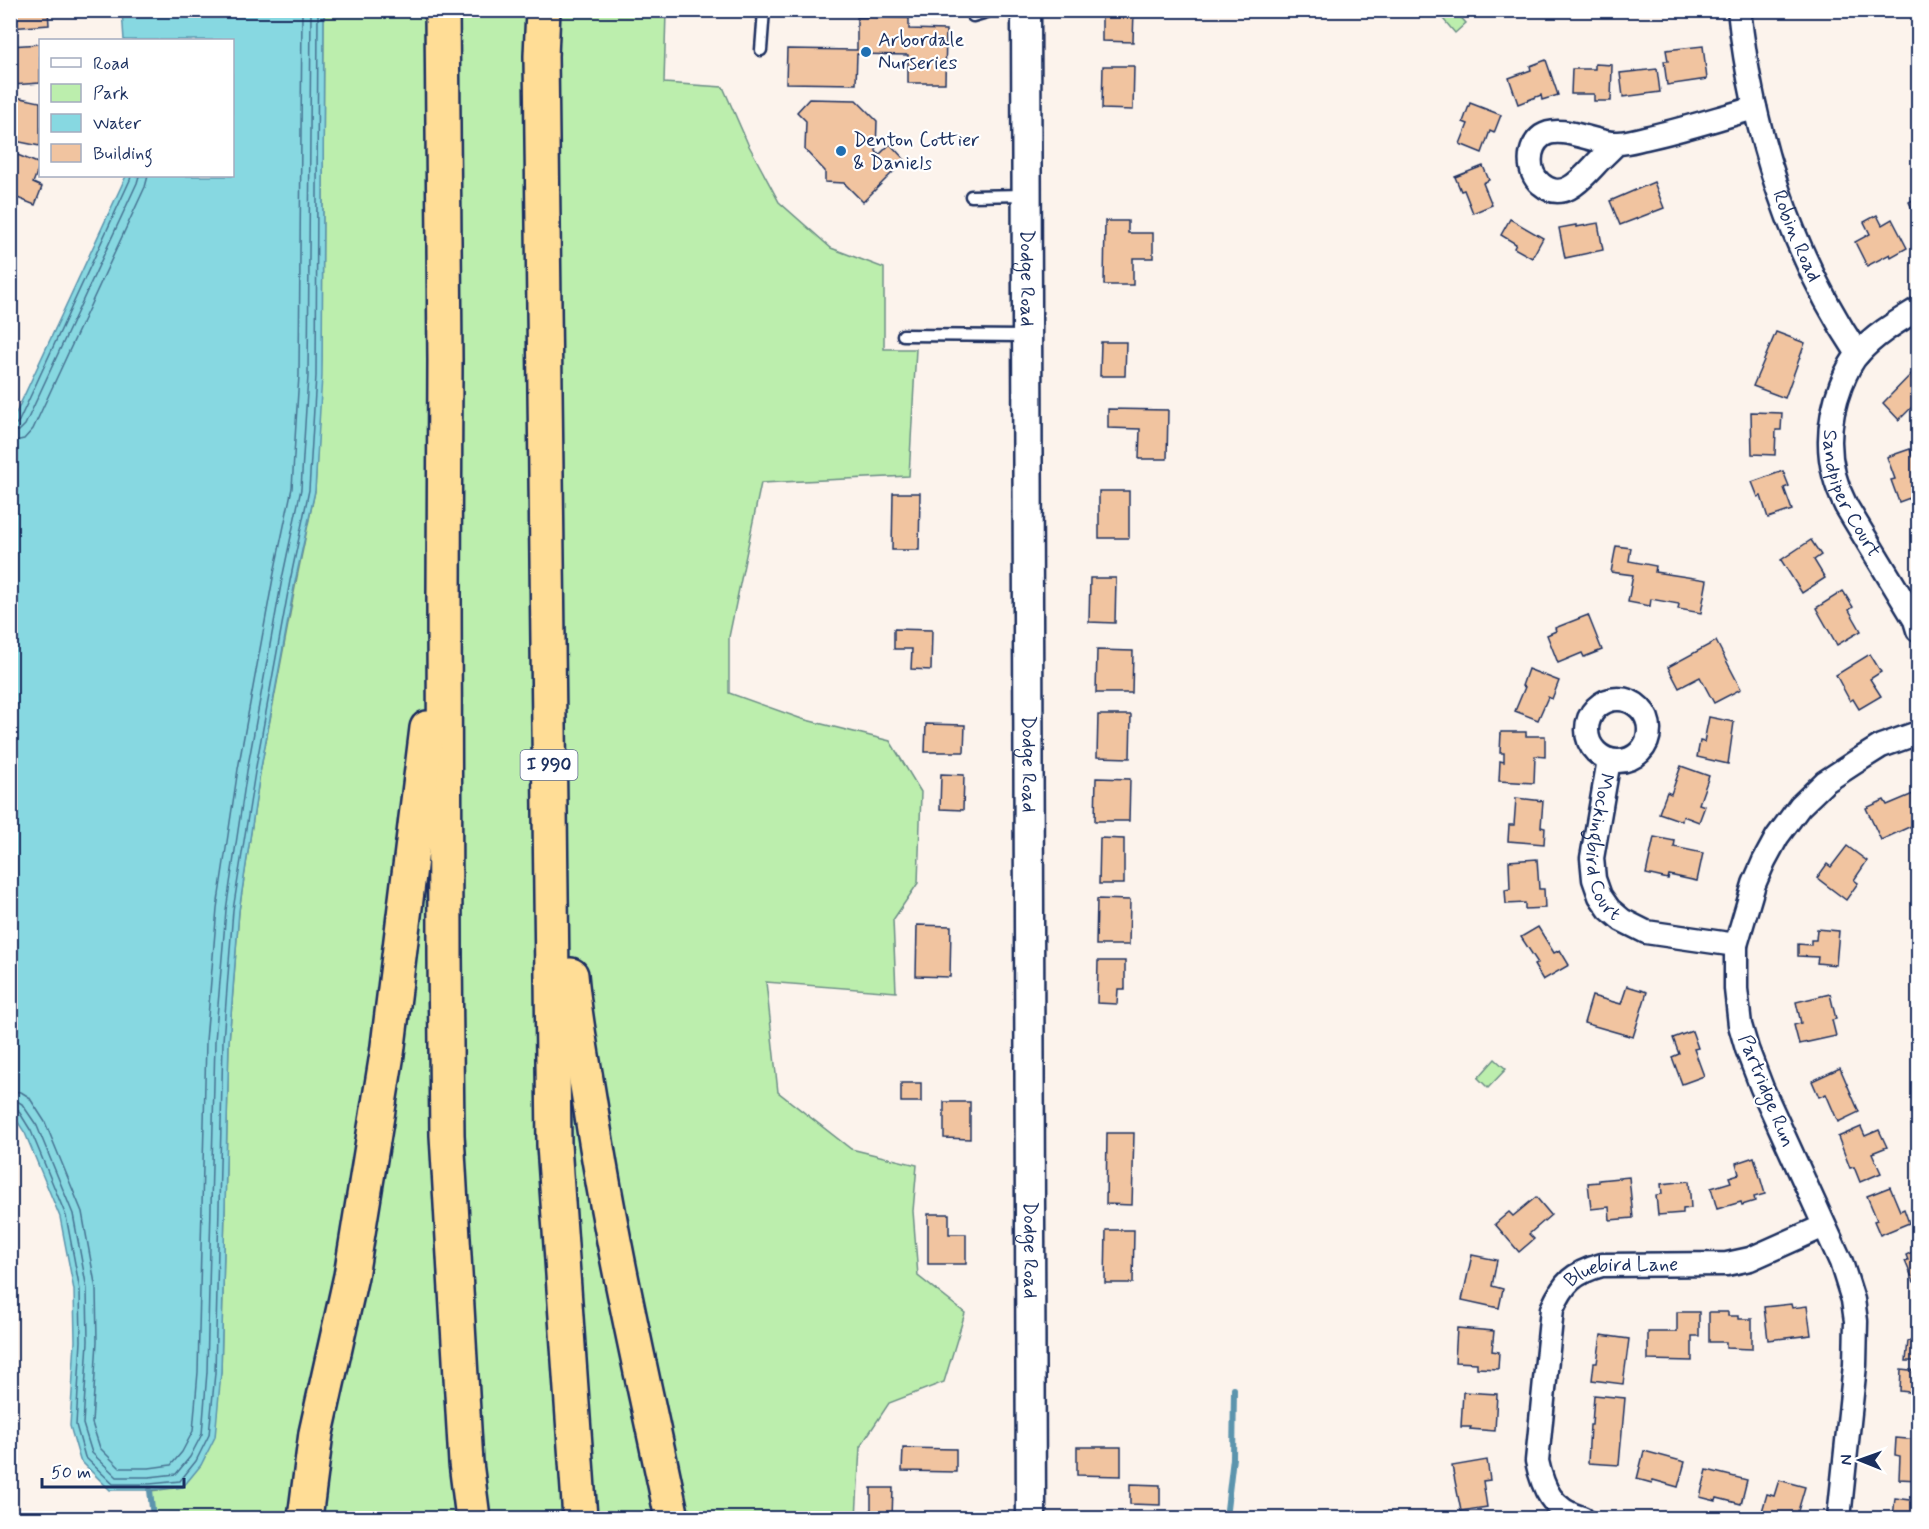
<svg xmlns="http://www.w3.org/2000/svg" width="1929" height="1529" font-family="Mynerve,sans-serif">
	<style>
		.green { fill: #bceead; stroke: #6c8e86; stroke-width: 1.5 }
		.water { fill: #87d8e1; stroke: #5c94ad; stroke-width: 1.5 }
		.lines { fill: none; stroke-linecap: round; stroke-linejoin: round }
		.shore { stroke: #467392; stroke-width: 1.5 }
		.stream { stroke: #5c94ad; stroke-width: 6 }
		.building { fill: #f1c4a0; stroke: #1b2f5e; stroke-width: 1.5 }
		.service-casing { stroke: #1b2f5e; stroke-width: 15 }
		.minor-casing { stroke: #1b2f5e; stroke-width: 27 }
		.tertiary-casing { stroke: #1b2f5e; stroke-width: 33 }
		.motorway-casing { stroke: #1b2f5e; stroke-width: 38 }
		.service { stroke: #fff; stroke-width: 10 }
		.minor { stroke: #fff; stroke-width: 22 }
		.tertiary { stroke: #fff; stroke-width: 28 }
		.motorway { stroke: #ffdd96; stroke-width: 33 }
		.poi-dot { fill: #1f6fb2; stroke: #fff; stroke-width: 2 }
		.labels { text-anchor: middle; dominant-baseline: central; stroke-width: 4.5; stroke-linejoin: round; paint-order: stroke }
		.shield { fill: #fff; stroke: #5f6d8e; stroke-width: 1.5 }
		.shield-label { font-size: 18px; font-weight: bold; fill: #1b2f5e }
		.poi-label { font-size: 20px; fill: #1b2f5e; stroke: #fff; text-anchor: start }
		.street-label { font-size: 20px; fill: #1b2f5e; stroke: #fff }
	</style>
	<rect width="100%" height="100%" fill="#fcf3ec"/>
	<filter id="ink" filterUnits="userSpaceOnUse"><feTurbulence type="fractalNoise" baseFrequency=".0167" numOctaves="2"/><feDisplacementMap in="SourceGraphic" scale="12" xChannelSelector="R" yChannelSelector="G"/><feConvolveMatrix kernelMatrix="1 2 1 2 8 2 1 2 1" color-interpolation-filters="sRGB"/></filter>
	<g filter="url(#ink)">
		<!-- green -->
		<g class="green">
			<path d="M324,11H736V15L666,12L664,83L723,87L748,144L779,202L831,248L884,268V349H916L909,476L761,483L729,637V693L802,719L890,741L921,792L918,883L893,920L896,992L766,982L778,1092L851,1149L917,1165L913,1211L918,1276L965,1313L944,1382L889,1403L860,1447L856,1518H153L150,1491L183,1487L221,1373L229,1042L239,911L260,773L296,582L315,491L322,356Z"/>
			<path d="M1441,11H1455L1466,23L1455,33L1438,13Z"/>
			<path d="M1495,1059L1506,1069L1488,1088L1478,1078Z"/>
		</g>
		<!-- water -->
		<path class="water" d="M122,11H324L322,376L315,491L295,582L260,773L239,911L229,1042L221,1373L215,1437L201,1465L183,1487L150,1490H110L80,1460L70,1426L75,1341L74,1290L60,1217L25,1133L10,1110L11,424L126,176H232V40H124Z"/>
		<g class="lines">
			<!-- shore -->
			<g class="shore">
				<path d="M10,425L16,424L19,421L130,180L131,176"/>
				<path d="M10,432L19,431L25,425L137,183L139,176"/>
				<path d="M10,442L24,439L33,429L145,187L148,176"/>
				<path d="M10,1091L21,1092L29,1097L45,1122L82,1212L96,1289L97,1341L92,1423L100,1448L120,1468H149L171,1465L182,1452L193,1431L198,1372L206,1041L217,908L238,769L273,578L292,488L299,375L302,10"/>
				<path d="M10,1100L17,1101L22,1104L37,1126L73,1214L87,1289L88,1341L83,1424L92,1453L117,1477H149L176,1474L190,1457L202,1434L207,1372L215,1041L226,910L247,771L282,579L301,489L308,376L311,10"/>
				<path d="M10,1108L18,1110L31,1131L66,1216L80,1290L81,1341L76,1425L85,1457L113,1484H150L180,1481L196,1461L209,1435L215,1373L223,1041L233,910L255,772L290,581L309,490L316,376L318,10"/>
			</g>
			<!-- stream -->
			<g class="stream">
				<path d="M150,1490L153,1518"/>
				<path d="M1226,1518L1233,1458L1234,1389"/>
			</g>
		</g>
		<!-- building -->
		<g class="building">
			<path d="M10,10H48L49,25L10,28Z"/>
			<path d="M1102,10H1134L1133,42L1102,41Z"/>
			<path d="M857,17L909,18V29L946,30L945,83H908V55L857,54L856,84L786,83L787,49L857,50Z"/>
			<path d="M40,44V83L12,85L10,46Z"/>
			<path d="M1703,46L1707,79L1667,85L1664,61H1668L1666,50Z"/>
			<path d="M1546,60L1558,95L1542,100L1541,95L1518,104L1509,78L1531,70L1530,66Z"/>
			<path d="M1595,64L1612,65L1611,101H1594V94H1571L1572,69H1595Z"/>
			<path d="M1103,66H1134L1133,110L1102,109Z"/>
			<path d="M1657,69L1660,92L1623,97L1620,73Z"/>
			<path d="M16,97L40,102V146L10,140V127Z"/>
			<path d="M809,99L856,100L877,121L876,151L879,155L890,144L905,160L863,202L844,183L825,182V171L805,150L806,121L797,112Z"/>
			<path d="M1470,103L1501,115L1494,133L1490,131L1482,153L1460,144L1468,124L1463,122Z"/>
			<path d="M10,152L40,164L33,183L42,187L35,205L10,195Z"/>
			<path d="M1483,166L1489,180L1483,183L1492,205L1473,213L1464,190L1461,191L1455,177Z"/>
			<path d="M1654,182L1664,208L1620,225L1610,201Z"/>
			<path d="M1918,197V221L1909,202Z"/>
			<path d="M1877,215L1882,225L1892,219L1907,248L1891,257L1890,254L1867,266L1855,242L1870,234L1864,222Z"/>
			<path d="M1510,219L1543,238L1532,258L1514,248L1516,244L1501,235Z"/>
			<path d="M1105,221H1128V233H1153V258H1133V285H1104Z"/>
			<path d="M1598,223L1603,250L1565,258L1559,228L1576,225V227Z"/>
			<path d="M1776,332L1805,343L1785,398L1753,386Z"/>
			<path d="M1101,342H1126L1125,376H1100Z"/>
			<path d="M1918,367V401L1899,420L1883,403Z"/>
			<path d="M1108,409L1168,410L1167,459H1139L1140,429L1108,428Z"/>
			<path d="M1751,412L1782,413L1781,430H1776L1775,455L1752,454Z"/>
			<path d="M1910,449L1913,457L1918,455V495L1899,502L1891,480L1895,479L1887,457Z"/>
			<path d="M1783,471L1789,486L1784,488L1792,510L1768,518L1761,496L1758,497L1752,482Z"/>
			<rect x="1099" y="491" width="30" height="47"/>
			<path d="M893,493H920L919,550H892Z"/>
			<path d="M1811,540L1821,555L1814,560L1825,578L1802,593L1781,560Z"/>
			<path d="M1616,546L1631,548L1629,561L1656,566L1655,572L1707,580L1701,613L1678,609L1679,604L1651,599L1650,606L1628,602L1633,575L1611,572Z"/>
			<path d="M1090,578H1116L1115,623L1089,622Z"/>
			<path d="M1843,591L1853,607L1849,610L1861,631L1837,645L1816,608Z"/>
			<path d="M1588,615L1602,650L1584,657L1582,653L1558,663L1547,635L1556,631L1555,628Z"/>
			<path d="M894,629L932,630L931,670L911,669L912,649H894Z"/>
			<path d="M1716,641L1741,689L1714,703L1700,677L1679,688L1668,667Z"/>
			<path d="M1097,650L1133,651L1132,693H1096Z"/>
			<path d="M1870,654L1881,672L1870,679L1881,696L1859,709L1853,699L1850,701L1836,675Z"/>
			<path d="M1528,669L1559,681L1552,699L1548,697L1538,720L1515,711L1525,687L1522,686Z"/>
			<path d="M1098,715H1131L1130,758L1097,757Z"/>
			<path d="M1709,717L1734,722L1728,764L1697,757L1700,741L1704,742Z"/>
			<path d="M926,724L965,725L964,752H925Z"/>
			<path d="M1501,732H1526V736H1545V757L1535,756L1534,783L1499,781L1500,761L1504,762V753H1500Z"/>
			<path d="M1681,766L1709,776L1699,804L1705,806L1699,822L1683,816L1682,821L1659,813L1667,792L1671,794Z"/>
			<path d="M941,774L964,775L963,810L940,809Z"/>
			<path d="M1096,778L1130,779L1129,821H1095Z"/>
			<path d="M1913,794L1918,806V823L1881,840L1866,808L1884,800L1887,805Z"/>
			<path d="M1516,798L1543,801L1541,827L1545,828L1544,844L1508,841L1509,825H1514Z"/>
			<path d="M1654,837L1675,841L1674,847L1703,853L1697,881L1669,875L1668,879L1646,874Z"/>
			<path d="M1100,838L1124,839V884H1099Z"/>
			<path d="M1847,846L1867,861L1854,880L1858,883L1846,900L1817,878L1827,864L1831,867Z"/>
			<path d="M1537,859L1539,889H1544L1545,908L1525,909V903L1506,904L1505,890L1510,889L1509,861Z"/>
			<path d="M1097,899L1130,900L1129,945H1096Z"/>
			<path d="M917,925L951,926L950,977L916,976Z"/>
			<path d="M1538,927L1554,953L1560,950L1569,965L1543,980L1534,965L1538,963L1521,937Z"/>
			<path d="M1817,929L1839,931L1836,965L1817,963L1818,957L1798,956V944L1811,945V940H1816Z"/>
			<path d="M1098,961H1125V989H1118L1117,1004L1097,1003Z"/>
			<path d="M1627,986L1647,992L1633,1037L1584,1023L1592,996L1621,1004Z"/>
			<path d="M1830,994L1836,1019L1832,1020L1836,1036L1799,1044L1794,1025L1801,1023L1796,1002Z"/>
			<path d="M1692,1031L1698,1048L1694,1049L1704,1076L1682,1084L1672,1057L1679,1054L1673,1038Z"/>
			<path d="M1840,1068L1859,1112L1838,1122L1826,1094L1819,1097L1812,1081Z"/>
			<rect x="901" y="1083" width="20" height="19"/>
			<path d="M944,1102H970V1139L944,1138Z"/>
			<path d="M1861,1127L1865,1136L1879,1130L1887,1147L1872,1153L1881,1173L1860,1182L1854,1167L1850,1168L1838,1137Z"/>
			<path d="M1107,1133H1134L1132,1205L1106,1204Z"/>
			<path d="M1754,1157L1765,1194L1754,1197L1755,1201L1742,1205L1741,1202L1717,1209L1711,1188L1731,1182L1729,1177L1739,1174L1736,1163Z"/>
			<path d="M1629,1177L1633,1218L1610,1220L1609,1207L1591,1209L1588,1183L1599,1182V1180Z"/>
			<path d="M1689,1181L1691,1208L1683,1209V1213L1658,1215L1656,1195L1662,1194L1661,1184Z"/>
			<path d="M1890,1187L1900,1211L1904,1209L1909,1223L1880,1235L1874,1221L1877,1220L1867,1196Z"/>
			<path d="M1536,1197L1551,1215L1529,1234L1534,1239L1519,1252L1495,1224L1509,1212L1513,1216Z"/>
			<path d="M928,1214H949V1234H966V1264H928Z"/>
			<path d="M1106,1230H1134L1133,1283H1105Z"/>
			<path d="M1918,1249V1284L1917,1280L1914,1282L1905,1261L1908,1260L1906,1255Z"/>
			<path d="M1472,1255L1497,1260L1492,1286L1503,1289L1499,1308L1462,1300Z"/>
			<path d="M1791,1304L1792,1308L1807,1306L1811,1335L1768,1340L1764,1307Z"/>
			<path d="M1677,1312H1699V1336H1692V1361L1648,1360V1332H1677Z"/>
			<path d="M1709,1312H1728V1316H1738V1319H1752V1349L1726,1348V1342H1709Z"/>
			<path d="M1457,1328L1494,1331L1492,1351L1499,1352L1498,1369L1477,1368V1363L1455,1362Z"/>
			<path d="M1601,1335L1629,1339L1623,1384L1592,1380L1594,1363H1597Z"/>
			<path d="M1908,1341L1918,1342V1361H1906Z"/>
			<path d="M1901,1369L1918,1371V1393L1900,1391Z"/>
			<path d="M1463,1392L1497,1394L1495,1431L1470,1429L1471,1427H1461Z"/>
			<path d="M1594,1395L1625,1398L1619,1465L1588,1463L1590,1425H1592Z"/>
			<path d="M1896,1438L1918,1440V1480L1899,1479L1900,1456L1895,1455Z"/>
			<path d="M1077,1447H1121V1476L1077,1475Z"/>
			<path d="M903,1448L956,1449V1472L902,1471Z"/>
			<path d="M1644,1451L1685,1462L1678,1487L1653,1480L1652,1483L1637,1479Z"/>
			<path d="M1487,1460L1490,1480L1483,1481L1487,1507L1461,1511L1452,1466Z"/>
			<path d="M1707,1470L1747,1480L1741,1504L1717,1498L1716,1501L1700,1497Z"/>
			<path d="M1779,1480L1805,1487L1796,1518L1780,1515L1779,1518H1772L1761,1515L1767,1494L1774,1496Z"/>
			<path d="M1130,1484L1160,1485V1505L1130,1504Z"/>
			<path d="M871,1488H893L892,1518H871Z"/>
			<path d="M1895,1498L1918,1501V1518H1893Z"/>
		</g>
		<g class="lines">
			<!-- service casing -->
			<g class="service-casing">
				<g id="service">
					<path d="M973,16L990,11H1026"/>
					<path d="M761,50L764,10"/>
					<path d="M971,196L1025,195"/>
					<path d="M903,335L1025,336"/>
				</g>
			</g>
			<!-- minor casing -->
			<g class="minor-casing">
				<g id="minor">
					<path id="s1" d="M1739,10C1752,131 1790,252 1858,354"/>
					<path d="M1616,144C1609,151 1601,158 1594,166C1580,181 1562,202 1541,184C1527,173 1527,147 1542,136C1561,123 1597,145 1618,143C1627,143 1636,140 1645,138C1682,130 1718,118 1755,108"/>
					<path id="s2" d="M1918,309C1897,322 1876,334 1859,353C1851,361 1845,375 1841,385C1825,427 1826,467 1846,506L1915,620L1918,630"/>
					<circle cx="1618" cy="730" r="31"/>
					<path id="s3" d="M1609,760L1592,858L1594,879L1600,896L1609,909L1622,920L1646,932L1736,945"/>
					<path id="s4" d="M1582,1518C1552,1510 1543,1489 1537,1461L1552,1309C1564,1282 1573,1273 1602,1265L1727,1264L1750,1259L1824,1226"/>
					<path d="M1839,1518L1855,1365L1856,1321L1853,1300L1841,1262L1762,1088L1747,1049L1740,1025L1736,989V945L1754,884L1764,861L1777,837L1800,806L1825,782L1854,763L1881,746L1918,733"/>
				</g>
			</g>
			<!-- tertiary casing -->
			<g class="tertiary-casing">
				<g id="tertiary">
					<path id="s5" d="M1026,10L1031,1518"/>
				</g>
			</g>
			<!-- motorway casing -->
			<g class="motorway-casing">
				<g id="motorway">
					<path d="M442,10L445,360L444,598L445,956L447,1135L466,1463L473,1518"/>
					<path d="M543,10L541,56L554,1145L580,1518"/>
					<path d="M571,975C575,1021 584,1065 591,1110C612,1247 644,1383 672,1518"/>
					<path d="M305,1518L316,1433L351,1276L387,1054L427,728"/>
				</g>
			</g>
			<!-- service -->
			<use href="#service" class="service"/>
			<!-- minor -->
			<use href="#minor" class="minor"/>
			<!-- tertiary -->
			<use href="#tertiary" class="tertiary"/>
			<!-- motorway -->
			<use href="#motorway" class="motorway"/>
		</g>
	</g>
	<!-- markers -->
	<g class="poi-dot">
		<circle cx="866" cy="52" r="6"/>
		<circle cx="841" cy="151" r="6"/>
	</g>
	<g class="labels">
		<!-- shield labels -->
		<rect class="shield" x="520.5" y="750" width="57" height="30" rx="4.5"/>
		<g class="shield-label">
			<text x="549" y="765">I 990</text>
		</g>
		<!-- poi labels -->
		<g class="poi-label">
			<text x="878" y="40">Arbordale<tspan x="878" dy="23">Nurseries</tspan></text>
			<text x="853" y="140">Denton Cottier<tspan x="853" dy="23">&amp; Daniels</tspan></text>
		</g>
		<!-- street labels -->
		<g class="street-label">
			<text stroke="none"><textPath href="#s1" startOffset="234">Robin Road</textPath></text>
			<text stroke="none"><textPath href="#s5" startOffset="268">Dodge Road</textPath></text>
			<text stroke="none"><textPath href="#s2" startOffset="225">Sandpiper Court</textPath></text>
			<text stroke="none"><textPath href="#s5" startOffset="754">Dodge Road</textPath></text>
			<text stroke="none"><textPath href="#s3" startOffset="90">Mockingbird Court</textPath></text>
			<text transform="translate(1766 1091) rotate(68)">Partridge Run</text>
			<text stroke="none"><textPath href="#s5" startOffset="1240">Dodge Road</textPath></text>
			<text stroke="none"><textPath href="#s4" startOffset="318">Bluebird Lane</textPath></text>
		</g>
	</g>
	<!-- margin -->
	<rect width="1929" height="1529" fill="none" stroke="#fff" stroke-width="36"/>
	<rect x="18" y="18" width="1893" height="1493" fill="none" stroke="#1b2f5e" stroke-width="2" filter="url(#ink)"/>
	<!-- legend -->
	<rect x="39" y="39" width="195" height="138" fill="#ffffff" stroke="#a4acbf" stroke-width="1.5"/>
	<rect x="51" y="58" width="30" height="9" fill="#ffffff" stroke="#a4acbf" stroke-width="1.5"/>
	<text x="93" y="69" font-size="18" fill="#1b2f5e">Road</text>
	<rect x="51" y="84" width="30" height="18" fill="#bceead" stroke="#a4acbf" stroke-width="1.5"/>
	<text x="93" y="99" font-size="18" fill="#1b2f5e">Park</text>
	<rect x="51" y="114" width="30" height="18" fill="#87d8e1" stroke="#a4acbf" stroke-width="1.5"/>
	<text x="93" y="129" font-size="18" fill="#1b2f5e">Water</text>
	<rect x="51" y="144" width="30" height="18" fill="#f1c4a0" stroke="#a4acbf" stroke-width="1.5"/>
	<text x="93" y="159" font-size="18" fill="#1b2f5e">Building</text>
	<!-- north arrow -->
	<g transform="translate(1860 1460) rotate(271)" stroke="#ffffff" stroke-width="4.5" paint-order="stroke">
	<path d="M0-4.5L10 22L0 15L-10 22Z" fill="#1b2f5e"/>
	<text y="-9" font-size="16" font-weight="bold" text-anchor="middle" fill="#1b2f5e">N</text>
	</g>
	<!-- scale -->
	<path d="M42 1478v9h142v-9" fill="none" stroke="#1b2f5e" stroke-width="3"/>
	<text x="51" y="1478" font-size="18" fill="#1b2f5e" stroke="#ffffff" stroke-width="4.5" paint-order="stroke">50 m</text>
</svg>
